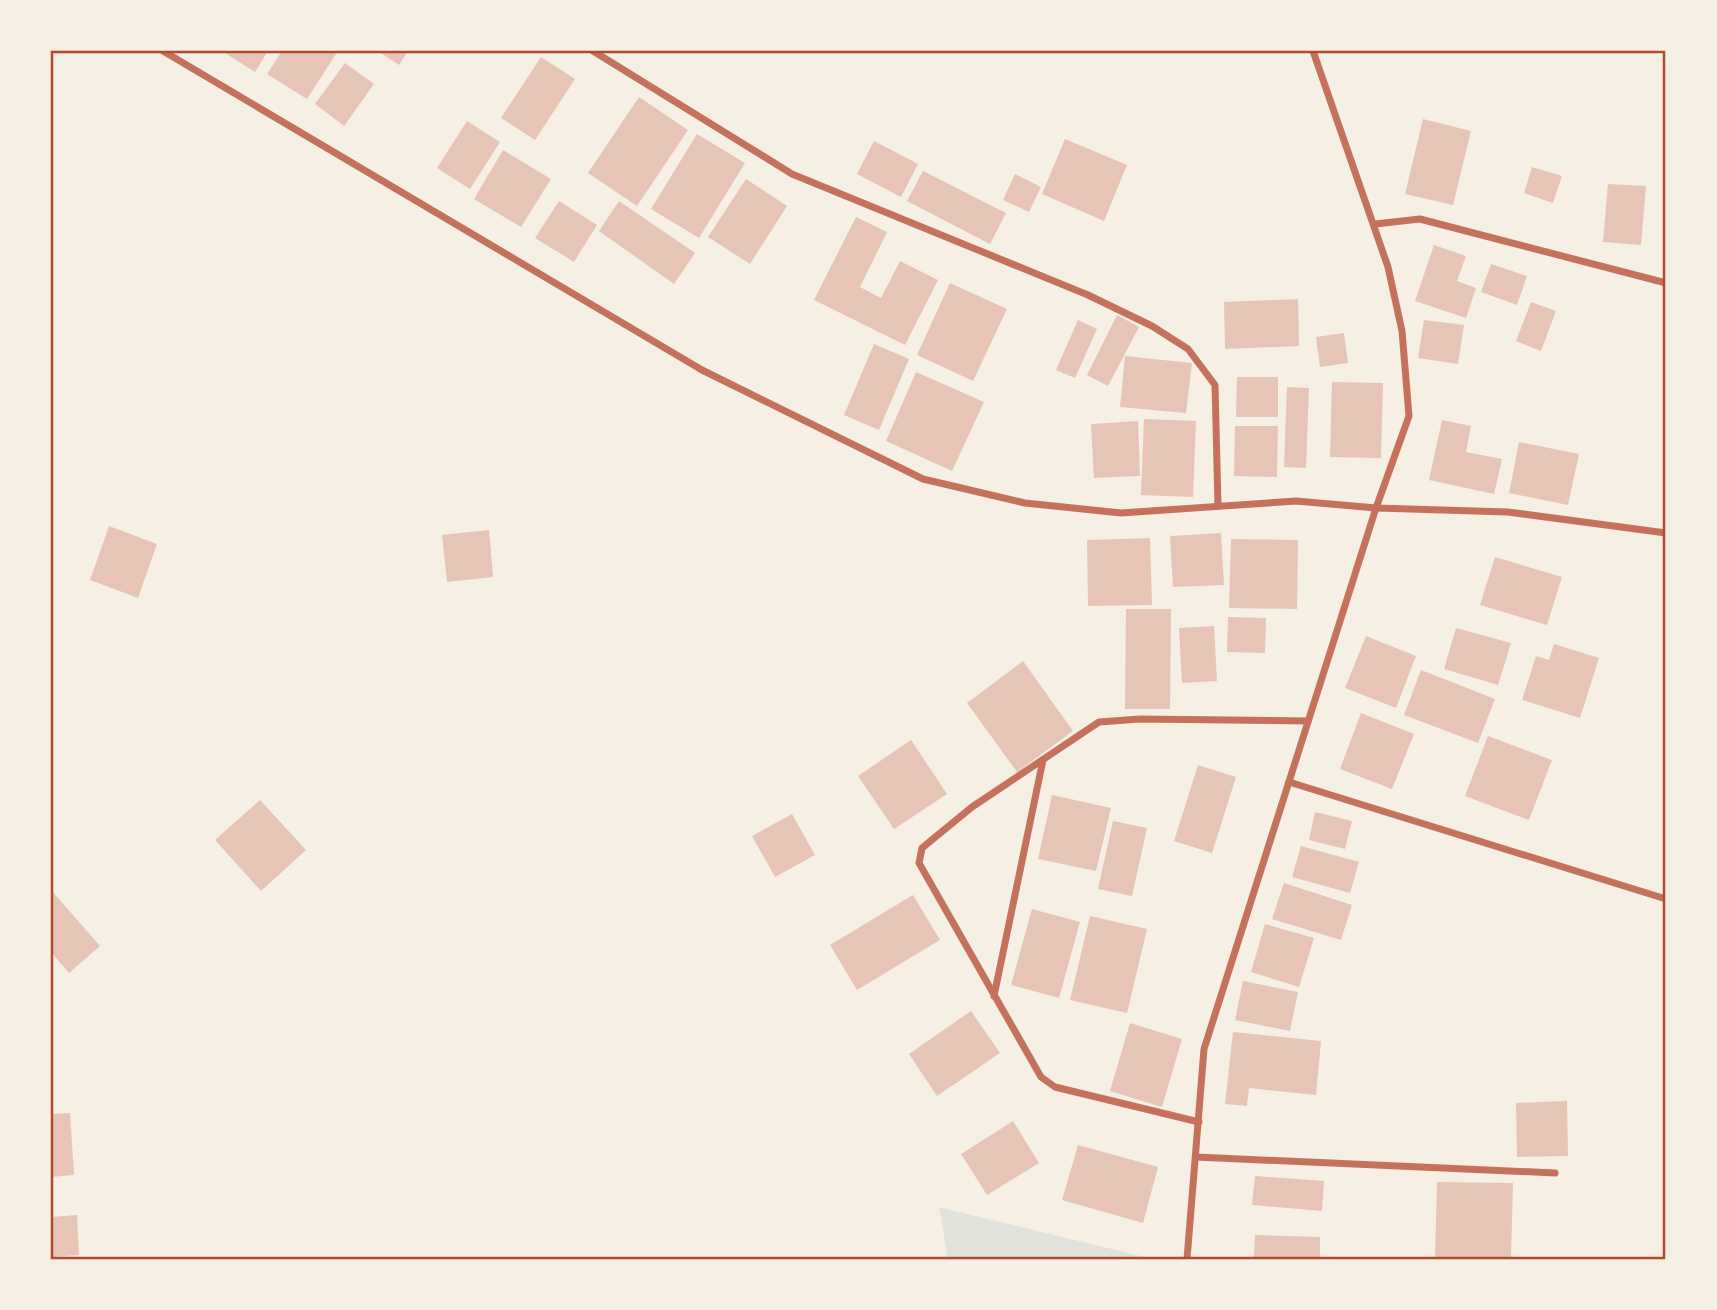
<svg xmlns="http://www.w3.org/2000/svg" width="1717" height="1310" font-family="Barlow,sans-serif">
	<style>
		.green { fill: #e2e4dc }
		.building { fill: #e6c5b7 }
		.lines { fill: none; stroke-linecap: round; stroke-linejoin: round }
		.minor { stroke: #c5725c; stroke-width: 7 }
		.neatline { fill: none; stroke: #b5482f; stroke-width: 2.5 }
	</style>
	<rect width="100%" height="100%" fill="#f6efe4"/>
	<!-- green -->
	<path class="green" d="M939,1207L1153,1259H948Z"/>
	<!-- building -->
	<g class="building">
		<path d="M222,51H268L255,72Z"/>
		<path d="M282,51H338L307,99L267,74Z"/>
		<path d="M378,51H408L399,65Z"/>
		<path d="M541,57L575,79L535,140L501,118Z"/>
		<path d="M345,63L374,84L344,126L315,104Z"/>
		<path d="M639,97L688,130L637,206L588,173Z"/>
		<path d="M1423,119L1471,131L1453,205L1405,194Z"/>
		<path d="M467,121L500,142L470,189L437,168Z"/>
		<path d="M697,134L745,163L699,238L651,209Z"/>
		<path d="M1065,139L1127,165L1104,221L1042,194Z"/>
		<path d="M874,141L918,164L901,197L857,174Z"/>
		<path d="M503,150L551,179L521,227L474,199Z"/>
		<path d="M1532,167L1562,176L1553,203L1524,193Z"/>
		<path d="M923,171L1006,213L990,244L907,201Z"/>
		<path d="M1015,174L1041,187L1029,212L1003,200Z"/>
		<path d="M746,179L787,206L750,264L708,237Z"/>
		<path d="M1608,184L1646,186L1641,245L1603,242Z"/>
		<path d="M559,201L597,225L574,262L535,238Z"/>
		<path d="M619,201L695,253L674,284L599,231Z"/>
		<path d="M856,217L887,232L860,287L881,298L900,261L938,280L905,345L814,300Z"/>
		<path d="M1434,245L1466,256L1457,281L1476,288L1466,318L1415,301Z"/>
		<path d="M1491,264L1527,276L1517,305L1481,292Z"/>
		<path d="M950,283L1007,309L973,381L917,355Z"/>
		<path d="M1298,299L1299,346L1225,349L1224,302Z"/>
		<path d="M1531,302L1556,311L1541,351L1516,341Z"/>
		<path d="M1117,315L1139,327L1108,386L1087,375Z"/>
		<path d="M1078,320L1097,329L1075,378L1056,370Z"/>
		<path d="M1424,320L1464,325L1458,364L1418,358Z"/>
		<path d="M1344,333L1348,363L1320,367L1316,337Z"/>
		<path d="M874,344L909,359L879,430L844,415Z"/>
		<path d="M1125,356L1192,363L1186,413L1120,407Z"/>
		<path d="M916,372L984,402L952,471L886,441Z"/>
		<path d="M1237,377H1278V417H1236Z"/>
		<path d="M1332,382L1383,383L1381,458L1330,457Z"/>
		<path d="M1287,387L1309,388L1306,468L1284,467Z"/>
		<path d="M1144,419L1196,421L1193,497L1141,495Z"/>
		<path d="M1442,420L1471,426L1466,452L1502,459L1494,494L1429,480Z"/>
		<path d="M1138,421L1140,476L1094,478L1091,424Z"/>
		<path d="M1235,426H1278L1277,477L1234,476Z"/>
		<path d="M1519,442L1579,454L1568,505L1509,493Z"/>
		<path d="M109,526L157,544L138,598L90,580Z"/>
		<path d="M489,530L493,577L447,582L442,535Z"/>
		<path d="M1221,533L1224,585L1173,587L1170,536Z"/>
		<path d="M1150,538L1152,605L1088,606L1087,540Z"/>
		<path d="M1231,539L1298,540L1297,609L1229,608Z"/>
		<path d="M1495,557L1562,577L1547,625L1480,605Z"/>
		<path d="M1126,609H1171L1170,709H1125Z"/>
		<path d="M1228,617L1266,618L1265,653L1227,652Z"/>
		<path d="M1214,626L1217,681L1182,683L1179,628Z"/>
		<path d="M1456,628L1511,643L1498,685L1444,669Z"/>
		<path d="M1366,636L1416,656L1396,708L1345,688Z"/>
		<path d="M1554,644L1599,658L1580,718L1522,700L1536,656L1549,660Z"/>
		<path d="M1023,661L1073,731L1017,772L967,703Z"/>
		<path d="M1421,670L1495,699L1478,743L1404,715Z"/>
		<path d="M1361,713L1414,734L1392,789L1340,769Z"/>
		<path d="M1488,736L1552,760L1529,820L1465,796Z"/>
		<path d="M911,740L947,794L894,829L858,776Z"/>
		<path d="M1198,765L1236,777L1212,853L1174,841Z"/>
		<path d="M1052,795L1111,808L1096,871L1038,859Z"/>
		<path d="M260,800L306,850L261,891L215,840Z"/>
		<path d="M1315,812L1352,821L1345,849L1309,840Z"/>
		<path d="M792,814L815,855L775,877L752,836Z"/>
		<path d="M1113,821L1147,828L1132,896L1098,889Z"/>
		<path d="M1301,846L1359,862L1350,893L1292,877Z"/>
		<path d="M1284,883L1352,905L1341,940L1272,919Z"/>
		<path d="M51,890L100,946L69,973L51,952Z"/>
		<path d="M913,895L940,940L857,990L830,945Z"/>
		<path d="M1032,909L1080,922L1059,998L1011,985Z"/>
		<path d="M1090,916L1147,929L1127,1013L1070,1000Z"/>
		<path d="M1265,924L1314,938L1299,987L1251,972Z"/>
		<path d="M1243,981L1298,992L1290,1031L1235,1020Z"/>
		<path d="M971,1011L1000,1053L937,1096L909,1054Z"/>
		<path d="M1130,1023L1182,1039L1162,1107L1110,1091Z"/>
		<path d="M1233,1032L1321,1041L1316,1095L1249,1088L1247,1106L1225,1104Z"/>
		<path d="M1567,1101L1568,1156L1517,1157L1516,1103Z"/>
		<path d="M70,1113L74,1175L51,1177V1114Z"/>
		<path d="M1013,1121L1039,1163L987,1195L961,1154Z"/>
		<path d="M1078,1145L1158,1167L1143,1223L1062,1200Z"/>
		<path d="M1255,1176L1324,1181L1322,1211L1252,1205Z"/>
		<path d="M1437,1182L1513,1183L1511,1259H1435Z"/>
		<path d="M77,1215L79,1255L51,1257V1217Z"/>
		<path d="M1255,1235L1320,1237V1259H1254Z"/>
	</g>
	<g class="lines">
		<!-- minor -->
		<g class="minor">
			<path d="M163,51L702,370L923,479L1025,503L1121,513L1296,501L1376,508L1508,512L1666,533"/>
			<path d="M593,51L792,174L1088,295L1152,326L1188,349L1215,385L1218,506"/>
			<path d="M1375,224L1420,219L1666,283"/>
			<path d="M1289,782L1666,899"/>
			<path d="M994,996L1043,760"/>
			<path d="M1199,1122L1055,1087L1041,1077L919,863L922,848L972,807L1099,722L1140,719L1308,721"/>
			<path d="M1196,1157L1555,1173"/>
			<path d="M1187,1259L1204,1049L1376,508L1409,416L1402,331L1388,267L1313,51"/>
		</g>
	</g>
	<!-- border -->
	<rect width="1717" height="1310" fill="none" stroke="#f6efe4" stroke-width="105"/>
	<rect x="52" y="52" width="1612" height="1206" class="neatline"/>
</svg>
